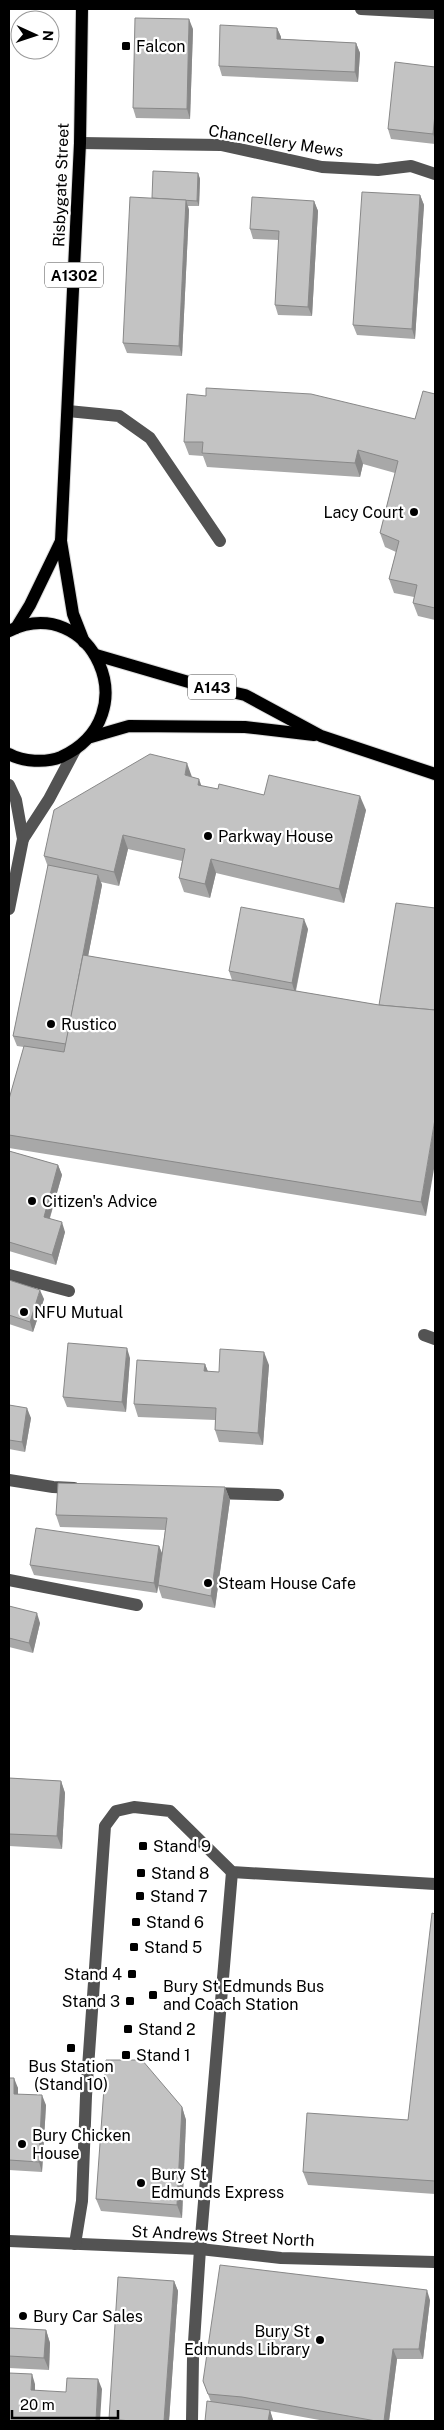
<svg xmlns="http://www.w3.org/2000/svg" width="444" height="2430" font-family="'Public Sans',sans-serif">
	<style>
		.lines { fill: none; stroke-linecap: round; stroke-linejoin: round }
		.major-casing { stroke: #dbdbdb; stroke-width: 14 }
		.minor { stroke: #535353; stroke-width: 12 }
		.major { stroke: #000; stroke-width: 12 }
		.wall { fill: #a8a8a8 }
		.shaded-wall { fill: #888 }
		.building { fill: #c3c3c3; stroke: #888 }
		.poi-dot { fill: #000; stroke: #fff; stroke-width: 2 }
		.labels { text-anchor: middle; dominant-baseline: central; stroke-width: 4.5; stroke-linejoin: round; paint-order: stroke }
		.shield { fill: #fff; stroke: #4c4c4c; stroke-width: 1 }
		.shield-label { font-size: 15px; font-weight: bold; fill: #000 }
		.poi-label { font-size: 16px; fill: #000; stroke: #fff; text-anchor: start }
		.street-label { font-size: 16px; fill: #000; stroke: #fff }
	</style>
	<rect width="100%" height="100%" fill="#fff"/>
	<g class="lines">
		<!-- major casing -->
		<g class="major-casing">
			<g id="major">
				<path d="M82,9L80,143L61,541L73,614L84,642"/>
				<path d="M16,628L30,605L61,541"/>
				<path d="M9,631C91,591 150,716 61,757C46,763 23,762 9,754"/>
				<path d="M96,655L192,683L245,695L321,736L435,774"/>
				<path d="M91,737L129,726L245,727L314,735"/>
			</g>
		</g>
		<!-- minor -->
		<g class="minor">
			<path d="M361,9L435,13"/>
			<path d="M80,143L221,145L322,167L378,170L411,166L435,174"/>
			<path d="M68,411L119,416L150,438L220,541"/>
			<path d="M9,785L16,800L23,839L9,909"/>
			<path d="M23,839L49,799L75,750"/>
			<path d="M9,1275L69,1291"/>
			<path d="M424,1335L435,1339"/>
			<path d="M9,1480L53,1487L74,1488"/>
			<path d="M211,1493L278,1495"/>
			<path d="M9,1580L137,1605"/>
			<path d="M9,2241L200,2249L281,2258L435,2262"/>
			<path d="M75,2244L82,2201L86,2096L105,1826L116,1811L134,1807L170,1811L232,1872L435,1884"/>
			<path d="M192,2421L193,2358L200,2249L232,1872"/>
		</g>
		<!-- major -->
		<use href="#major" class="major"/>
	</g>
	<!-- wall -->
	<g class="wall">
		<path d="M277,28L281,37V39L356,43L360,53L358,82L222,76L219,66Z"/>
		<path d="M193,29L190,119L136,118L133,108Z"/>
		<path d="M435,67V144L391,139L388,129Z"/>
		<path d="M198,173L200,179L199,206H188L189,210L182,356L127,353L123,343L152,198Z"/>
		<path d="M420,195L424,205L415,339L357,335L353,325Z"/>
		<path d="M314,201L318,211L312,316L278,315L275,305L279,240L253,239L250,229Z"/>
		<path d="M435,394V620L418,616L413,603L414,597L394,593L389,579L396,552L385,547L380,533L395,473L363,464L360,477L207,467L203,456L189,455L184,442L415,419Z"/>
		<path d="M192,777L202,786L218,789L264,795L366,810L344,903L216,873L210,898L184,892L179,878L182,861L128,849L119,886L101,882L102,885L88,956L232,980L229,971L308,929L296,991L379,1005L426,1216L9,1148V1099L24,1047L17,1046L13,1036L48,867L44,856Z"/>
		<path d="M9,1151L58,1165L62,1175L50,1218L65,1232L56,1265L9,1251Z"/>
		<path d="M9,1280L44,1299L33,1332L9,1324Z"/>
		<path d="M130,1358L126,1412L67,1407L63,1397Z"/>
		<path d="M205,1364L208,1372H219L269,1365L263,1445L219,1442L215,1430V1420L138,1417L134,1404Z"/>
		<path d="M9,1405L31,1418L25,1452L9,1449Z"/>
		<path d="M225,1487L230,1500L215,1608L162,1598L158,1586L157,1593L34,1575L30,1565L159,1546L162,1553L165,1530L60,1527L56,1515Z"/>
		<path d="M9,1606L40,1623L33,1653L9,1647Z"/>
		<path d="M9,1778L61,1781L65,1793L62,1849L9,1846Z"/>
		<path d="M435,1914V2194L308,2185L303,2172L408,2120Z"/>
		<path d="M9,2078L18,2088V2094L46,2105L42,2172L9,2170Z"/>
		<path d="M182,2107L186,2120L182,2218L101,2211L96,2199Z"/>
		<path d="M174,2281L178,2291L169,2421H110L109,2419Z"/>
		<path d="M430,2300L423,2359H397L389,2421H325L270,2411L273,2420L211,2402L203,2381Z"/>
		<path d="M9,2328L46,2330L50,2343L49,2370L9,2368Z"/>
	</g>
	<!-- shaded-wall -->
	<g class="shaded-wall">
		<path d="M189,19L193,29L190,119L187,109Z"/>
		<path d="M277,28L281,37L280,49L277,39Z"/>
		<path d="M356,43L360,53L358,82L355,72Z"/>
		<path d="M435,114V140L433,134Z"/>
		<path d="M198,173L200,179L199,206L197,201Z"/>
		<path d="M420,195L424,205L415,339L412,329Z"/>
		<path d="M186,200L189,210L182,356L179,346Z"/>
		<path d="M314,201L318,211L312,316L308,307Z"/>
		<path d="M358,450L363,464L360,477L355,463Z"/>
		<path d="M187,763L192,777L185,775Z"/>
		<path d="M199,779L204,793L198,785Z"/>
		<path d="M360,796L366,810L344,903L339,889Z"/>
		<path d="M123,835L128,849L119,886L114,872Z"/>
		<path d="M211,859L216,873L210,898L205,884Z"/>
		<path d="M98,875L102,885L69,1054L66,1044Z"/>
		<path d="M304,919L308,929L295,993L292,983Z"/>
		<path d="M435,1119V1163L426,1216L421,1202Z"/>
		<path d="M58,1165L62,1175L47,1227L44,1217Z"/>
		<path d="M62,1222L65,1232L56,1265L52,1255Z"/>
		<path d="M40,1290L44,1299L33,1332L30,1322Z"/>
		<path d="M127,1348L130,1358L126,1412L122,1402Z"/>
		<path d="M264,1352L269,1365L263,1445L258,1433Z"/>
		<path d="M205,1364L210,1377L204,1371Z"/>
		<path d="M27,1408L31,1418L25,1452L22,1442Z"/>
		<path d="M225,1487L230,1500L215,1608L211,1596Z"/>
		<path d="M159,1546L163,1556L157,1593L154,1583Z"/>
		<path d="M37,1613L40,1623L33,1653L29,1643Z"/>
		<path d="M61,1781L65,1793L62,1849L57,1836Z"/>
		<path d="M14,2078L18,2088V2104L14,2094Z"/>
		<path d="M42,2095L46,2105L42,2172L39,2162Z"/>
		<path d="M182,2107L186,2120L182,2218L177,2205Z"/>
		<path d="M174,2281L178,2291L169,2421H164Z"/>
		<path d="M427,2290L430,2300L423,2359L419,2349Z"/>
		<path d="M46,2330L50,2343L49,2370L44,2358Z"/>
		<path d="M393,2349L397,2359L389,2421H384Z"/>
		<path d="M32,2374L35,2384V2400L31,2390Z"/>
		<path d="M98,2379L102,2389L100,2421H96Z"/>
		<path d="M270,2410L273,2420V2421H268Z"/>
	</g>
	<!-- building -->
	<g class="building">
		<path d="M135,18L189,19L187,109L133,108Z"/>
		<path d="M220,25L277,28V39L356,43L355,72L219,66Z"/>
		<path d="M395,62L435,67V114L433,134L388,129Z"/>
		<path d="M153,171L198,173L197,201L152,198Z"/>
		<path d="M362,192L420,195L412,329L353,325Z"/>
		<path d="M130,197L186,200L179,346L123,343Z"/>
		<path d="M252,197L314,201L308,307L275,305L279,231L250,229Z"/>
		<path d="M206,388L311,394L415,419L423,391L435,394V608L413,603L417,585L389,579L399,541L380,533L398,461L358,450L355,463L202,453L203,442H184L187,394L206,396Z"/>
		<path d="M150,754L187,763L185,775L199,779L198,785L218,789L219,784L264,795L269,775L360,796L339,889L211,859L205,884L179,878L185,849L123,835L114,872L44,856L54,810Z"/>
		<path d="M48,865L98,875L66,1044L13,1036Z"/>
		<path d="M396,903L435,908V1010L379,1005Z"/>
		<path d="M241,907L304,919L292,983L229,971Z"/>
		<path d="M83,955L379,1005L435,1010V1119L421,1202L9,1135V1099L24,1046L64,1052Z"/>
		<path d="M9,1151L58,1165L44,1217L62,1222L52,1255L9,1242Z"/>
		<path d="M9,1280L40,1290L30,1322L9,1315Z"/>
		<path d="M68,1343L127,1348L122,1402L63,1397Z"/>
		<path d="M220,1349L264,1352L258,1433L215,1430L216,1408L134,1404L137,1360L205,1364L204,1371L219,1372Z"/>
		<path d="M9,1405L27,1408L22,1442L9,1440Z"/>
		<path d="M58,1483L225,1487L211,1596L158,1585L167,1518L56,1515Z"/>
		<path d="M36,1528L159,1546L154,1583L30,1565Z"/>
		<path d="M9,1606L37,1613L29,1643L9,1638Z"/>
		<path d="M9,1778L61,1781L57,1836L9,1834Z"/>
		<path d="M432,1913L435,1914V2181L303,2172L307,2113L408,2120Z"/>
		<path d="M106,2060H142L182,2107L177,2205L96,2199Z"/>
		<path d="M9,2078H14V2094L42,2095L39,2162L9,2160Z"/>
		<path d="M220,2265L427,2290L419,2349H393L384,2421H376L242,2397L208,2394L203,2381Z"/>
		<path d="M118,2277L174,2281L164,2421H131L109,2419Z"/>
		<path d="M9,2328L46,2330L44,2358L9,2356Z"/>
		<path d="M9,2373L32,2374L31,2390L66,2392L67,2378L98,2379L96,2421H9Z"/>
		<path d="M207,2401L270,2410L268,2421H205Z"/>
	</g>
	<!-- markers -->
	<g class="poi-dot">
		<rect x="121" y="41" width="10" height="10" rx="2.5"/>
		<circle cx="414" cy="512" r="5"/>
		<circle cx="208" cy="836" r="5"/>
		<circle cx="51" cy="1024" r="5"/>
		<circle cx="32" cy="1201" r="5"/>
		<circle cx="24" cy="1312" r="5"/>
		<circle cx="208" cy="1583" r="5"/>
		<rect x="138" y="1841" width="10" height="10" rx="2.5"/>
		<rect x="136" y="1868" width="10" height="10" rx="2.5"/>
		<rect x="135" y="1891" width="10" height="10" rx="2.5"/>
		<rect x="131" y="1917" width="10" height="10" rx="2.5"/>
		<rect x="129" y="1942" width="10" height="10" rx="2.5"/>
		<rect x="127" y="1969" width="10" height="10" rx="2.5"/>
		<rect x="148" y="1990" width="10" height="10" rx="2.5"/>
		<rect x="125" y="1996" width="10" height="10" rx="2.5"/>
		<rect x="123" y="2024" width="10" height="10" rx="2.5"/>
		<rect x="66" y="2043" width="10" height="10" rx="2.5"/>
		<rect x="121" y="2050" width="10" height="10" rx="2.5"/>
		<circle cx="22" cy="2144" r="5"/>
		<circle cx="141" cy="2183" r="5"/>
		<circle cx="23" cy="2316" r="5"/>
		<circle cx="320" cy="2340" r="5"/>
	</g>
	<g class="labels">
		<!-- shield labels -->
		<g class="shield">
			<rect x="45" y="262.5" width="58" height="25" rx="4"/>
			<rect x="188" y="674.5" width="48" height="25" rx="4"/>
		</g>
		<g class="shield-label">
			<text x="74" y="275">A1302</text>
			<text x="212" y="687">A143</text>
		</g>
		<!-- poi labels -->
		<g class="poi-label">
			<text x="136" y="46">Falcon</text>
			<text x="404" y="512" text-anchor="end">Lacy Court</text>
			<text x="218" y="836">Parkway House</text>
			<text x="61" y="1024">Rustico</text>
			<text x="42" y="1201">Citizen's Advice</text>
			<text x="34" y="1312">NFU Mutual</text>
			<text x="218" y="1583">Steam House Cafe</text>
			<text x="153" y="1846">Stand 9</text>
			<text x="151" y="1873">Stand 8</text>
			<text x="150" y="1896">Stand 7</text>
			<text x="146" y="1922">Stand 6</text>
			<text x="144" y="1947">Stand 5</text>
			<text x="122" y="1974" text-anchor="end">Stand 4</text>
			<text x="163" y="1986">Bury St Edmunds Bus<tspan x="163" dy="18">and Coach Station</tspan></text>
			<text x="120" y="2001" text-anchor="end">Stand 3</text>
			<text x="138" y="2029">Stand 2</text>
			<text x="136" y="2055">Stand 1</text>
			<text x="71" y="2066" text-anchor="middle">Bus Station<tspan x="71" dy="18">(Stand 10)</tspan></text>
			<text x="32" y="2135">Bury Chicken<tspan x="32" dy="18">House</tspan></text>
			<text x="151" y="2174">Bury St<tspan x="151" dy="18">Edmunds Express</tspan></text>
			<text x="33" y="2316">Bury Car Sales</text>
			<text x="310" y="2331" text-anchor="end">Bury St<tspan x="310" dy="18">Edmunds Library</tspan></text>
		</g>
		<!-- street labels -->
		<g class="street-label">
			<text transform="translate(276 141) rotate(9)">Chancellery Mews</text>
			<text transform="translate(61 185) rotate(-88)">Risbygate Street</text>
			<text transform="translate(223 2236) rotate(3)">St Andrews Street North</text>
		</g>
	</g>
	<!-- border -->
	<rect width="444" height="2430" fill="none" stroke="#000000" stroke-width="20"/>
	<!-- north arrow -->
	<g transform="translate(35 35) rotate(93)"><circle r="24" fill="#ffffff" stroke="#999999"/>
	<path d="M0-4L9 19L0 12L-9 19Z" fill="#000000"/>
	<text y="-8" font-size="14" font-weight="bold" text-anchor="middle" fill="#000000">N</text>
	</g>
	<!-- scale -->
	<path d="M12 2410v8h106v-8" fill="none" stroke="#000000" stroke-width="2.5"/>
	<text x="20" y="2410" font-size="15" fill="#000000" stroke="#ffffff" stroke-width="4" paint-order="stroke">20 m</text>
</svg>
